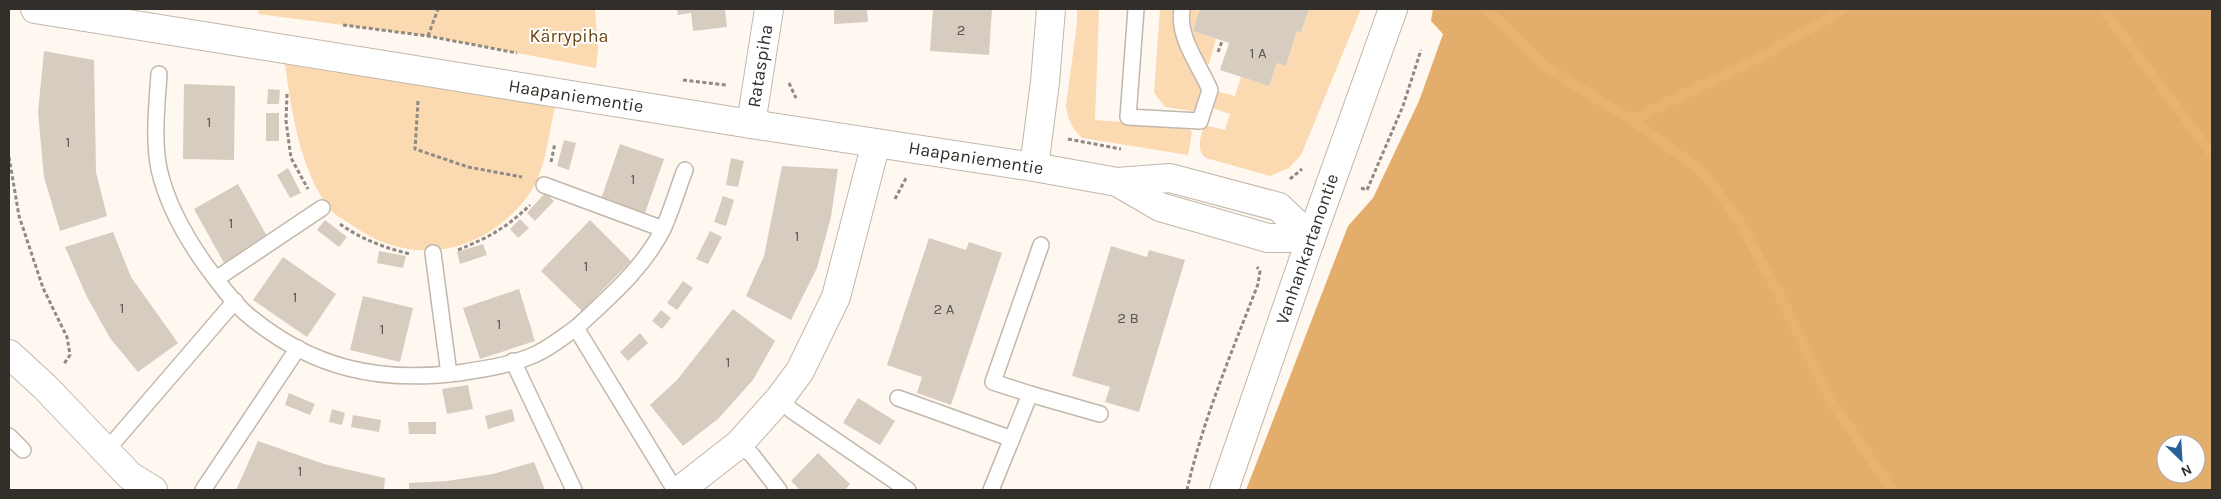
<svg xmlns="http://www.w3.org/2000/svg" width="2221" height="499" font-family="Karla,sans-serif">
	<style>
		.green { fill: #fbd9b1 }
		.forest { fill: #e3ad6b; fill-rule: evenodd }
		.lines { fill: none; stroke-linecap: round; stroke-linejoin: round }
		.stream { stroke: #e8b370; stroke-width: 10 }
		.building { fill: #d7ccc0 }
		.service-casing { stroke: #c2b7ab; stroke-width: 18 }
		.minor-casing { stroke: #c2b7ab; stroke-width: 30 }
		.tertiary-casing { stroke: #c2b7ab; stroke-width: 30 }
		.path { stroke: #8f8983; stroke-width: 3; stroke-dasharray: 4 2.5; stroke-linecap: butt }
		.service { stroke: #fff; stroke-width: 15 }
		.minor { stroke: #fff; stroke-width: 28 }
		.tertiary { stroke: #fff; stroke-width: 28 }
		.labels { text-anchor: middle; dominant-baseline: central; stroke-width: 4; stroke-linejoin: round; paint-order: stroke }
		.number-label { font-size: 15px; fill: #5b564f }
		.park-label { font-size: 18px; fill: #6b4715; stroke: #fff }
		.street-label { font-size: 18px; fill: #322e29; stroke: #fff }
	</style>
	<rect width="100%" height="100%" fill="#fff8f0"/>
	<!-- green -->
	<g class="green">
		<path d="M259,9H595L598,49L596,68L428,36L258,14Z"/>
		<path d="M1077,9H1099L1095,120L1187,127L1192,132L1188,155L1082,138C1072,128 1068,120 1066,106L1077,23Z"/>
		<path d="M1160,9H1178L1203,88L1196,109L1192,111L1165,107L1154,93Z"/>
		<path d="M1189,9L1200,11L1193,31L1216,39L1209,64L1204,63C1193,43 1187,33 1189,9Z"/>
		<path d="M1309,9H1361L1301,155L1289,168L1270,176L1206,158C1195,149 1201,137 1204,125L1225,130L1230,114L1213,108L1219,92L1235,96L1241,77L1269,86L1277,63L1286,66L1297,31L1301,33Z"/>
		<path d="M285,64L555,107C548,137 546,172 527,197C484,254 412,268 353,226C345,220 334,215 329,208C300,170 291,109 285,64Z"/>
	</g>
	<!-- forest -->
	<path class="forest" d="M1433,9H2212V490H1246L1348,226L1373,198L1419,101L1443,34L1431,21ZM2166,444H2196V474H2166Z"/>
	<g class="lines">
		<!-- stream -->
		<g class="stream">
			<path d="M1486,9L1547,68L1632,120L1703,172L1737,218L1777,290L1834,405L1892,490"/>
			<path d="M2103,9L2212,154"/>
			<path d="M1632,120L1769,52L1844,9"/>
		</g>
	</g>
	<!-- building -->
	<g class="building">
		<path d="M677,9H725L727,27L693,31L691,13L678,15Z"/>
		<path d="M834,9H867L868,22L834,24Z"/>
		<path d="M933,9H992L989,55L930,51Z"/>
		<path d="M1200,9H1309L1301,33L1297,31L1286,66L1277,63L1269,86L1220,70L1229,43L1193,31Z"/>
		<path d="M44,51L94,60L96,172L107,216L60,231L44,177L38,112Z"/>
		<path d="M184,84L235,86L234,160L183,159Z"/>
		<path d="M268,89L280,90L279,104H267Z"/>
		<rect x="266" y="113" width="13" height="28"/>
		<path d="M564,140L576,143L569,170L557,166Z"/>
		<path d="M620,144L664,159L645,213L601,199Z"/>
		<path d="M731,158L744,161L738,187L726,185Z"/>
		<path d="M782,166L838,169L831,217L817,268L791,320L746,296L764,256Z"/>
		<path d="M288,168L301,193L290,198L277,175Z"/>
		<path d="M238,184L268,238L224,263L194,209Z"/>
		<path d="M545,193L554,201L535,221L527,213Z"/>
		<path d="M723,196L734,200L726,226L714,222Z"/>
		<path d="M520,219L529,228L518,238L510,229Z"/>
		<path d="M325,220L347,237L339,247L317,230Z"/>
		<path d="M590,220L631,261L582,311L541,271Z"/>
		<path d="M710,231L722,237L708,264L696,259Z"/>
		<path d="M113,232L131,277L178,343L138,372L110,338L87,297L65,247Z"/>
		<path d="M929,238L966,250L969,242L1002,253L951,405L917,393L922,377L887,365Z"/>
		<path d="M483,244L487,255L460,264L457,252Z"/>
		<path d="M1111,246L1147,257L1149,250L1185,260L1139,412L1105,402L1110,387L1072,376Z"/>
		<path d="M379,251L406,256L403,268L377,263Z"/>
		<path d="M283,257L336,294L307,337L253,300Z"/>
		<path d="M683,281L693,288L677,310L667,303Z"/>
		<path d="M519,289L535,341L480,359L463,308Z"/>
		<path d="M363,296L413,308L400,362L350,350Z"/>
		<path d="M733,309L775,341L753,380L718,419L683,446L650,405L677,380Z"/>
		<path d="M661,310L671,318L662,329L652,321Z"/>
		<path d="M640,333L648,343L628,361L620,352Z"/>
		<path d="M468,385L473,409L447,414L442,389Z"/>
		<path d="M289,393L315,404L310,415L285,405Z"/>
		<path d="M858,398L895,421L880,445L843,423Z"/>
		<path d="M332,409L345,413L342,425L329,422Z"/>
		<path d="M512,409L515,421L488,429L485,416Z"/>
		<path d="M353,415L381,420L379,432L351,427Z"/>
		<path d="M408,422H436V434H409Z"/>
		<path d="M258,441L324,464L385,478L384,490H236Z"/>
		<path d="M818,453L850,484L845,490H800L791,481Z"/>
		<path d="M534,462L545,490H409V483L447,481L493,474Z"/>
	</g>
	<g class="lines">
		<!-- service casing -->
		<g class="service-casing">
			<g id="service">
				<path d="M1136,9L1128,117L1200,121L1210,90C1199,64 1177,37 1182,9"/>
				<path d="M159,74C157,105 153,138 159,169C167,204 186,238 207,267C219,283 233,303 249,316C312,368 378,383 458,373C484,369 514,365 538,353C551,347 564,336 576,328"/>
				<path d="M544,185L663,229"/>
				<path d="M433,253L449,374"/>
				<path d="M216,279L322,208"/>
				<path d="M513,361L574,490"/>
				<path d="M1030,394L993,382L1041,245"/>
				<path d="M780,398L791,410L908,490"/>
				<path d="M898,398L1012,439"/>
				<path d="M9,436L23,450"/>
				<path d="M739,444L752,455L779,490"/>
				<path d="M106,451L235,301"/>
				<path d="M203,490L298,348"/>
				<path d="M675,490L576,328C608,298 643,269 663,229C672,210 677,190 685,170"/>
				<path d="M991,490L1030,394L1100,414"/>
			</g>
		</g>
		<!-- minor casing -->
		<g class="minor-casing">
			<g id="minor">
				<path d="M35,9L751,124L1034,167L1117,182L1170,178L1279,207L1311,238"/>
				<path d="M751,124L769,9"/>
				<path d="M1034,167L1045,82L1051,9"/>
				<path d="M1117,182L1160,207L1268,238H1311"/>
				<path d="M9,354L45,387L130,476L153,490"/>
				<path d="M680,490L739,444L780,398L800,371L836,297L876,143"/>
			</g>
		</g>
		<!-- tertiary casing -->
		<g class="tertiary-casing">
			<path id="tertiary" d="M1224,490L1311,238L1393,9"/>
		</g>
		<!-- path -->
		<g class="path">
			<path d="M343,25L428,36L517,53"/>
			<path d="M428,36L438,9"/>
			<path d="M1218,52L1222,41"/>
			<path d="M683,80L726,85"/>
			<path d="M789,83L796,98"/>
			<path d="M287,94L286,121L291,158L308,189"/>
			<path d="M418,101L415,149L468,167L522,177"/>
			<path d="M1068,139L1121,149"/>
			<path d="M9,157L19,216L43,288L67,337L70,355L64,364"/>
			<path d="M551,162L555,143"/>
			<path d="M1290,179L1302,169"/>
			<path d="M1361,188L1367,190L1403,106L1421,50"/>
			<path d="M895,199L906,178"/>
			<path d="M340,224C361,239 385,248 410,254"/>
			<path d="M458,250C489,237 505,229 530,205"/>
			<path d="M1187,490C1203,419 1232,352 1258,284L1260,271L1257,267"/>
		</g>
		<!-- service -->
		<use href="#service" class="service"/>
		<!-- minor -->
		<use href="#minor" class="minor"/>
		<!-- tertiary -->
		<use href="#tertiary" class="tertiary"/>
	</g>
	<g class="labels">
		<!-- number labels -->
		<g class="number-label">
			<text x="961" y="30">2</text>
			<text x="1258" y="53">1 A</text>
			<text x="209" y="122">1</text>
			<text x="68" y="142">1</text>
			<text x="633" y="179">1</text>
			<text x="231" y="223">1</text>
			<text x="797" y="236">1</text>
			<text x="586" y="266">1</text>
			<text x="295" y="297">1</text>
			<text x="122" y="308">1</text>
			<text x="944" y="309">2 A</text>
			<text x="1128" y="318">2 B</text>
			<text x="499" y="324">1</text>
			<text x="382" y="329">1</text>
			<text x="728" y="362">1</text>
			<text x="300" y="471">1</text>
		</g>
		<!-- park labels -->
		<g class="park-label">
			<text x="569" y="36">Kärrypiha</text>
		</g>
		<!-- street labels -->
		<g class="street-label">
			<text transform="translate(760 66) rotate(-81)">Rataspiha</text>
			<text transform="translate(576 96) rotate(9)">Haapaniementie</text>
			<text transform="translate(976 158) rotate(9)">Haapaniementie</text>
			<text transform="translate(1307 249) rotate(-71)">Vanhankartanontie</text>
		</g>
	</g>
	<!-- border -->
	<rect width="2221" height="499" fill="none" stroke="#322e29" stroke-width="20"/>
	<!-- north arrow -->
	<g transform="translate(2181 459) rotate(155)"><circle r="24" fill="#ffffff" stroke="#adaba9"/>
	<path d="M0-4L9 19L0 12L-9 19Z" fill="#296099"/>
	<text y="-8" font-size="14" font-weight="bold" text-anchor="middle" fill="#322e29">N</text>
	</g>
</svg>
